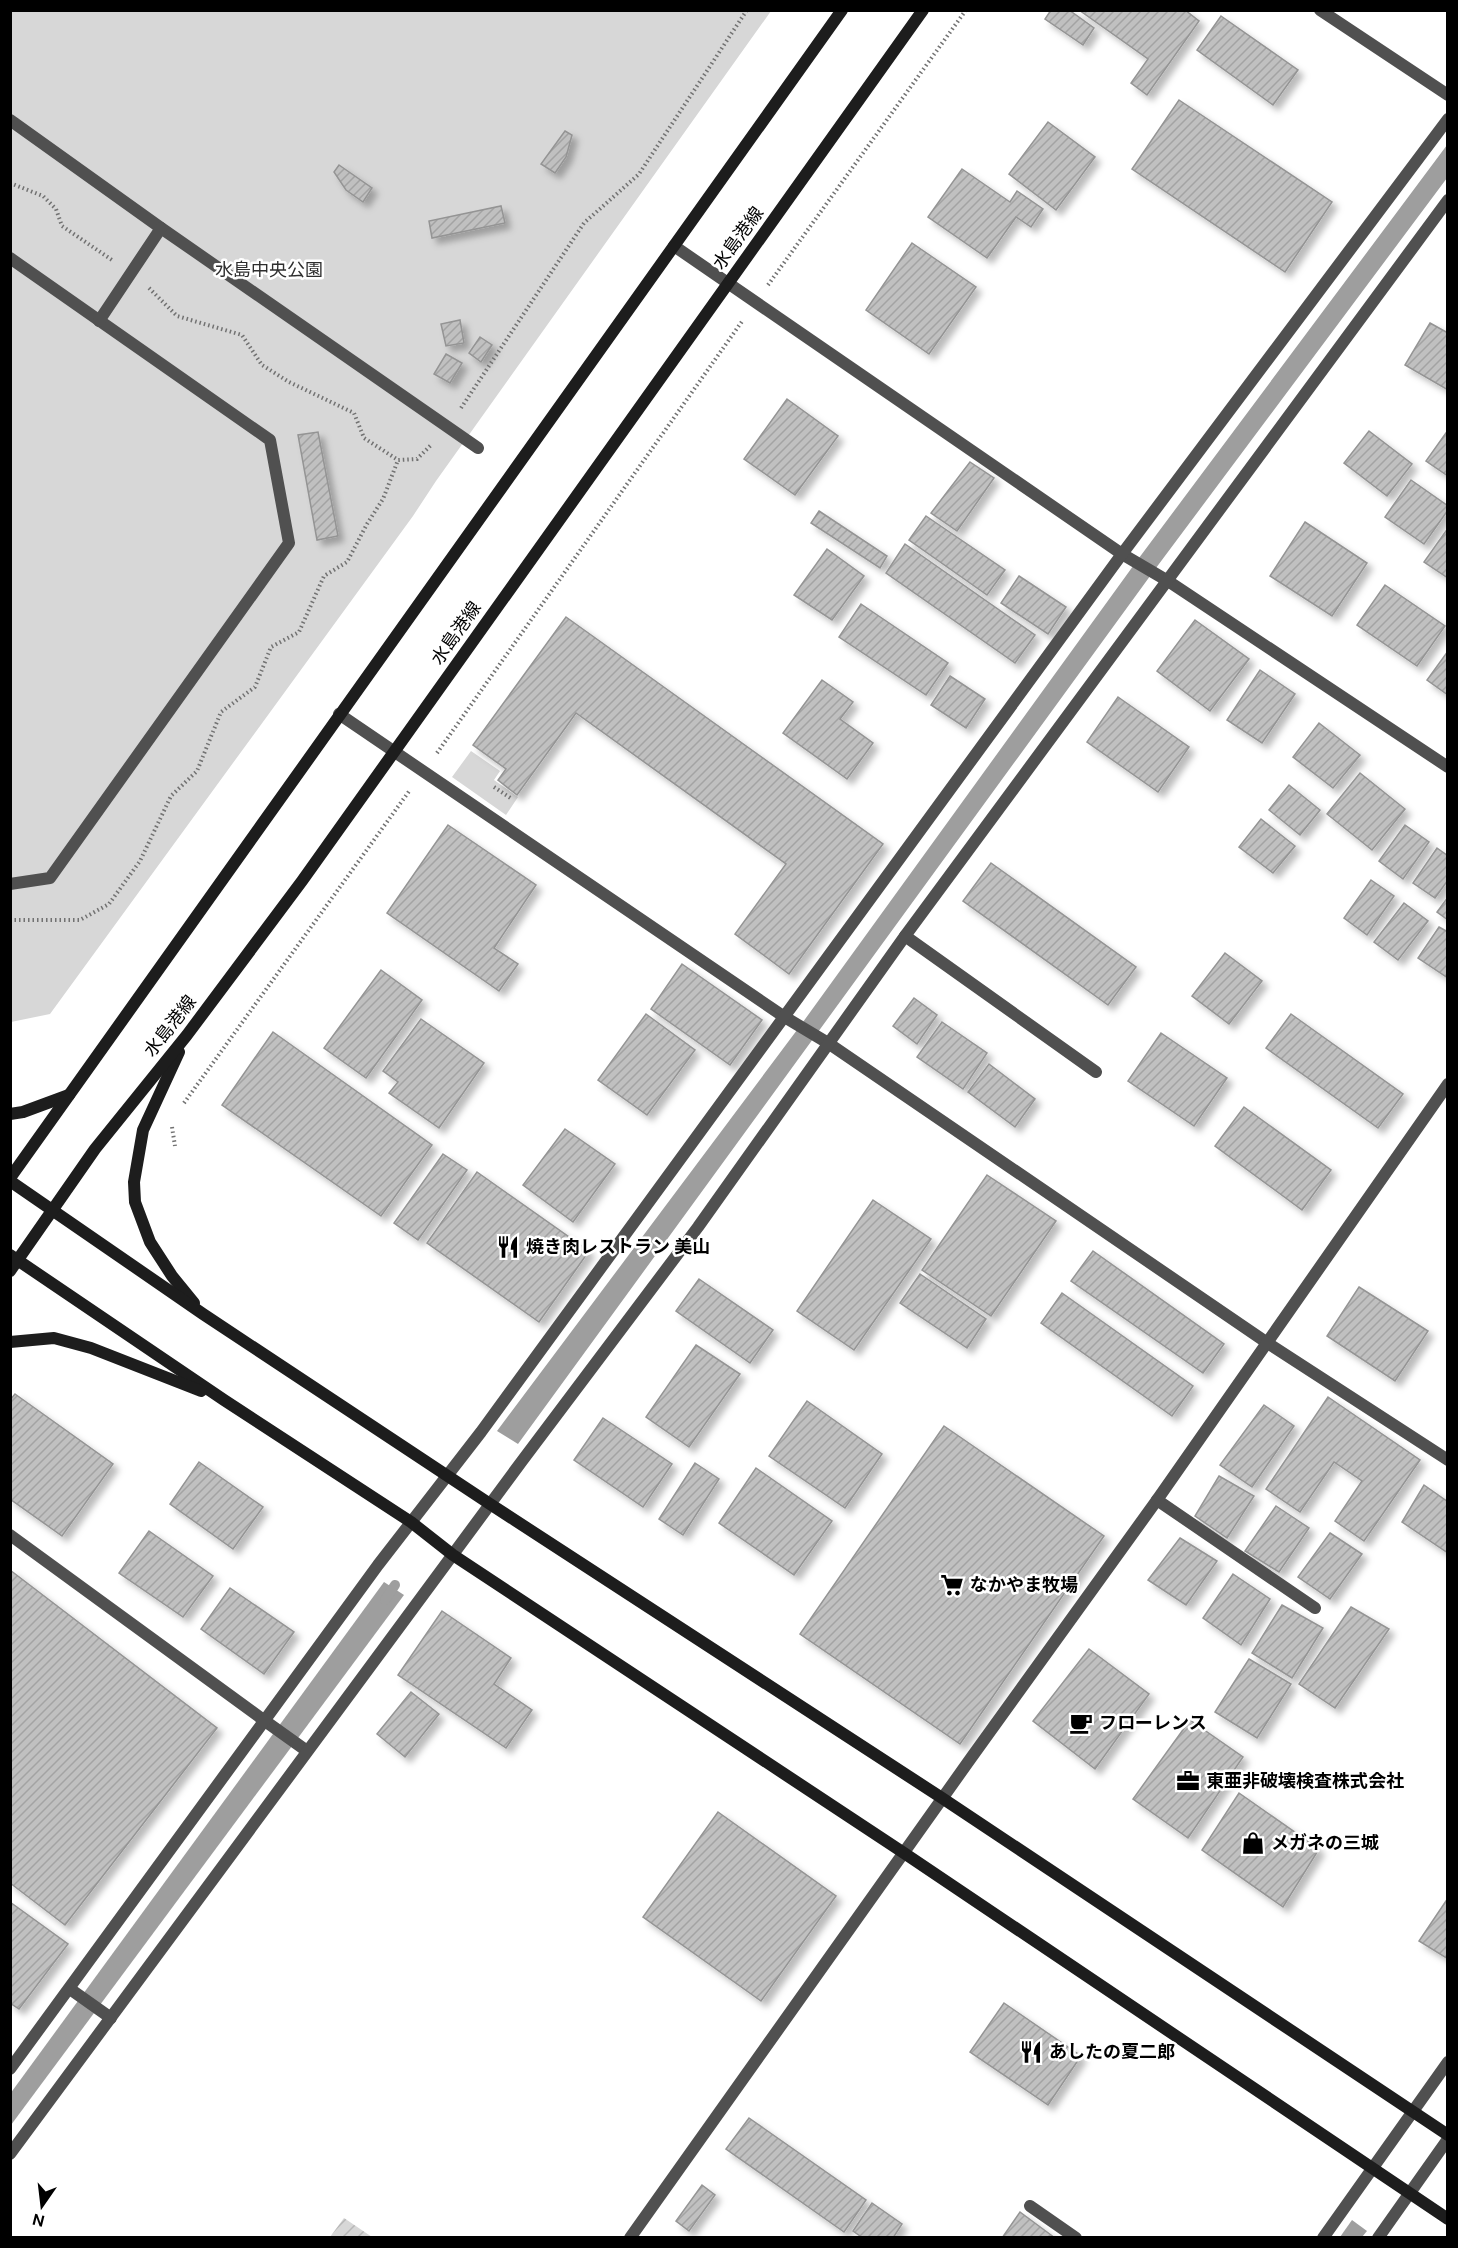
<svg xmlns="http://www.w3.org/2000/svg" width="1458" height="2248" font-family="'DM Sans','Noto Sans JP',sans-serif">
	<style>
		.park { fill: #d7d7d7 }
		.garden { fill: url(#garden-furrows) }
		.water { fill: #9e9e9e }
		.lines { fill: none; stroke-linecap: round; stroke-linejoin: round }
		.stream { stroke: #9e9e9e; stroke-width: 10 }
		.building { fill: url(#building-hatch); stroke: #949494; stroke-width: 1.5; filter: url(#shadow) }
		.path { stroke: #727272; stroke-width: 4; stroke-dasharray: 1.5 3; stroke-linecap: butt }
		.lane { stroke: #505050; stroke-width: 12 }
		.street { stroke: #505050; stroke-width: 12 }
		.secondary { stroke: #1d1d1d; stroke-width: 12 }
		.labels { text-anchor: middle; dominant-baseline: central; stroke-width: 5; stroke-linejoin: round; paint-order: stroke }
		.street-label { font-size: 18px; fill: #000; stroke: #fff }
		.park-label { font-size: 18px; fill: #2e2e2e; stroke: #fff }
		.poi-label { font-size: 18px; font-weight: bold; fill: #000; stroke: #fff; text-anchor: start }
	</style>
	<defs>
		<pattern id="garden-furrows" width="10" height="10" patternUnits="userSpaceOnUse" patternTransform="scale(1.5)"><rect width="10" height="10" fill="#d7d7d7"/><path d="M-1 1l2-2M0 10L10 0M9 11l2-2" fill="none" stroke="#b7b7b7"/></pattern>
		<pattern id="building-hatch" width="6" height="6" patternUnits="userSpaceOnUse" patternTransform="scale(1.5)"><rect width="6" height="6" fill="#c0c0c0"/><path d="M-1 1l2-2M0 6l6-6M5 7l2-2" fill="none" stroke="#a3a3a3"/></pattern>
		<filter id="shadow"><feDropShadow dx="5.5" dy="5.5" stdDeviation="3" flood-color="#0004"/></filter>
	</defs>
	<rect width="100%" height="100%" fill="#fff"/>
	<!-- park -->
	<g class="park">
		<path d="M11,11H771L436,481L413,516L50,1014L11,1022Z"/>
		<path d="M471,751L500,771L494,780L518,797L506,815L452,777Z"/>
	</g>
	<!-- garden -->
	<path class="garden" d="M344,2218L372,2237H330Z"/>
	<!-- water -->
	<g class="water">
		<path d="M1447,145V178L1153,572L518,1444L497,1431L803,1022L1136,562Z"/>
		<path d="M384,1582L404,1595L11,2125L10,2094Z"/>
		<path d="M1352,2220L1367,2231L1362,2237H1340Z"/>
	</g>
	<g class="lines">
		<!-- stream -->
		<path class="stream" d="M385,1600L395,1585"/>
	</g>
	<!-- building -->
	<g class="building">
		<path d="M1051,10H1069L1094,28L1083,45L1045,19Z"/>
		<path d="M1079,10H1185L1199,21L1147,95L1131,83L1148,59Z"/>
		<path d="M1221,16L1298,70L1273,105L1197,50Z"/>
		<path d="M1179,100L1332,202L1285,272L1132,169Z"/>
		<path d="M1048,122L1095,157L1056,210L1009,174Z"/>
		<path d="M565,131L572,135L566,157L555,173L541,164Z"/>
		<path d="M339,165L372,188L363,202L346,190L334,172Z"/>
		<path d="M962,169L1010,202L1017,191L1043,209L1031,227L1016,217L987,258L928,217Z"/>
		<path d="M501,206L505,223L432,238L429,221Z"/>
		<path d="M912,243L976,287L929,354L866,310Z"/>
		<path d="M460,320L464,343L446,346L441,324Z"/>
		<path d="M1430,323L1448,333V390L1405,365Z"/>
		<path d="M480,337L492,345L481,362L469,353Z"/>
		<path d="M446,354L462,363L450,383L434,374Z"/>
		<path d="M787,399L838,436L795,495L744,459Z"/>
		<path d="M1448,430V476L1426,461Z"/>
		<path d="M1369,431L1412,464L1387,496L1344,463Z"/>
		<path d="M318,432L338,536L317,540L298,435Z"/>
		<path d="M970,462L994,478L957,531L931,513Z"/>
		<path d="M1411,480L1448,506V510L1424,544L1385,517Z"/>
		<path d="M819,511L887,556L880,568L811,523Z"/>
		<path d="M926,516L1005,570L987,595L909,540Z"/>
		<path d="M1305,522L1367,563L1332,616L1270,576Z"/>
		<path d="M1448,528V578L1424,562Z"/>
		<path d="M905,544L1035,635L1015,663L886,573Z"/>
		<path d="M827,549L864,576L832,620L794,595Z"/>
		<path d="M1019,576L1066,607L1048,634L1001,603Z"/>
		<path d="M1385,585L1445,626L1417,666L1357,625Z"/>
		<path d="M861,604L948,663L926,695L839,637Z"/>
		<path d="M566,617L883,844L789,974L735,934L786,864L576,713L517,795L498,780L506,769L473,745Z"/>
		<path d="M1195,620L1249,659L1210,711L1157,671Z"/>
		<path d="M1448,651V695L1427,680Z"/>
		<path d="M1260,670L1295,694L1262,743L1227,720Z"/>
		<path d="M950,676L985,699L966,728L931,705Z"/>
		<path d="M822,680L853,702L840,719L873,743L847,779L783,733Z"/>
		<path d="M1118,697L1189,747L1158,792L1087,742Z"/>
		<path d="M1319,723L1360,755L1333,788L1293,757Z"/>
		<path d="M1360,773L1405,809L1372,850L1327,814Z"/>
		<path d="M1289,785L1320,810L1300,835L1269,810Z"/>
		<path d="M1261,819L1295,846L1273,873L1239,847Z"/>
		<path d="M448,825L536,885L494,948L518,964L499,991L387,913Z"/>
		<path d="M1405,825L1429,842L1403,879L1379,861Z"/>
		<path d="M1437,848L1448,856V880L1435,898L1413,883Z"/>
		<path d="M991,863L1136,967L1108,1005L963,901Z"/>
		<path d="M1371,880L1394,896L1367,935L1344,918Z"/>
		<path d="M1448,897V920L1437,912Z"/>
		<path d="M1404,903L1428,921L1398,960L1374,942Z"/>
		<path d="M1439,927L1448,932V978L1418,958Z"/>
		<path d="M1225,953L1262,981L1229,1024L1192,996Z"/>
		<path d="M682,964L762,1020L730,1065L651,1009Z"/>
		<path d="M381,970L422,1000L366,1078L324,1048Z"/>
		<path d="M914,998L937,1015L917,1044L893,1026Z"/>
		<path d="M646,1014L695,1050L647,1115L598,1080Z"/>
		<path d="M1291,1014L1403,1094L1378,1128L1266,1048Z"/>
		<path d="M421,1019L484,1063L439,1128L389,1093L398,1082L383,1071Z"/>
		<path d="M942,1022L987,1053L963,1089L917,1057Z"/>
		<path d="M273,1032L432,1145L381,1216L222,1105Z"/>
		<path d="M1161,1033L1227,1078L1194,1126L1128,1081Z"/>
		<path d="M989,1064L1035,1099L1015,1127L968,1092Z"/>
		<path d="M1244,1107L1331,1170L1302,1210L1215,1146Z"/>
		<path d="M565,1129L615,1164L573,1222L523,1185Z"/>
		<path d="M443,1154L467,1170L418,1240L394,1223Z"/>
		<path d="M477,1172L589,1251L539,1322L427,1243Z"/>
		<path d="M987,1175L1056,1221L991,1316L922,1270Z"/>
		<path d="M873,1200L931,1239L854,1350L797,1311Z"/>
		<path d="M1093,1251L1224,1344L1203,1373L1071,1281Z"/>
		<path d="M920,1274L986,1319L967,1348L900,1303Z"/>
		<path d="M699,1279L773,1330L750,1363L676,1311Z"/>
		<path d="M1359,1287L1428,1331L1395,1381L1327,1336Z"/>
		<path d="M1062,1293L1193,1386L1172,1416L1041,1323Z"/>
		<path d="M696,1345L740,1374L689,1447L646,1417Z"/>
		<path d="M15,1394L113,1464L62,1536L10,1499V1400Z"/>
		<path d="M1328,1397L1420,1460L1364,1541L1335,1521L1362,1481L1334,1462L1300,1512L1266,1489Z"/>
		<path d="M807,1401L882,1454L845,1508L769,1456Z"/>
		<path d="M1264,1405L1294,1426L1252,1487L1220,1465Z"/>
		<path d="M603,1418L672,1464L643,1507L574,1460Z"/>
		<path d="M944,1426L1104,1536L960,1744L800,1634Z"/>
		<path d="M199,1462L263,1507L233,1549L170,1504Z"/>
		<path d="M695,1463L719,1479L683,1535L659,1519Z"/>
		<path d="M756,1468L832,1521L794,1575L719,1523Z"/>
		<path d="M1219,1476L1254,1496L1227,1538L1195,1516Z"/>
		<path d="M1424,1485L1448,1502V1553L1402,1522Z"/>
		<path d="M1276,1506L1309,1528L1279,1572L1245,1551Z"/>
		<path d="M149,1531L213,1576L183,1617L119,1573Z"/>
		<path d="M1330,1533L1362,1554L1330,1599L1298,1577Z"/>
		<path d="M1180,1538L1217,1561L1186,1605L1148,1580Z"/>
		<path d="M10,1570L217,1728L65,1925L10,1883Z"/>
		<path d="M1233,1574L1270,1599L1241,1645L1203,1618Z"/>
		<path d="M230,1588L294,1632L264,1674L201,1629Z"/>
		<path d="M1282,1605L1323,1628L1292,1678L1252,1653Z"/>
		<path d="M1351,1607L1389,1629L1335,1708L1299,1684Z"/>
		<path d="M442,1611L511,1658L494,1684L532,1710L506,1748L398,1675Z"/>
		<path d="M1089,1649L1149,1694L1095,1769L1033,1721Z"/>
		<path d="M1249,1659L1291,1684L1257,1738L1215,1712Z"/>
		<path d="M411,1692L439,1714L405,1757L377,1734Z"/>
		<path d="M1190,1720L1243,1757L1188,1838L1133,1799Z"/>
		<path d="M1239,1793L1319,1849L1283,1907L1202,1850Z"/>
		<path d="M718,1812L836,1896L761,2001L643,1917Z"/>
		<path d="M1448,1898V1959L1419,1941Z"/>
		<path d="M10,1902L68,1944L19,2009L10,2003Z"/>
		<path d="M1004,2003L1081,2056L1048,2105L970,2052Z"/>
		<path d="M749,2118L866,2200L844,2232L726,2149Z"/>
		<path d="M702,2185L715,2195L689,2231L676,2221Z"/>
		<path d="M872,2203L902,2224L893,2238H863L853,2231Z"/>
		<path d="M1020,2212L1055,2238H1002Z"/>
	</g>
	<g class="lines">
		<!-- path -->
		<g class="path">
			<path d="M10,183L43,196L56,209L62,226L112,260"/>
			<path d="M768,285L966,10"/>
			<path d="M149,288L177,316L242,335L262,365L289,382L354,413L364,438L398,460L417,459L432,444"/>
			<path d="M461,408L584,223L639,174L747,10"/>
			<path d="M437,753L743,320"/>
			<path d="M494,787L512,799"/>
			<path d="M10,920H80L109,904L140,861L171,796L197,771L221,712L255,687L271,647L299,632L324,576L347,562L367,524L383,499L398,460"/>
			<path d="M184,1103L410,790"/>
			<path d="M172,1127L175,1146"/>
		</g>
		<!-- lane -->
		<g class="lane">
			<path d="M1157,1500L1315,1608"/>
			<path d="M10,1535L265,1721"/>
			<path d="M1030,2206L1076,2238"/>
		</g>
		<!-- street -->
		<g class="street">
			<path d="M1320,10L1448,95"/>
			<path d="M10,120L161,228L478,448"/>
			<path d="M674,246L1122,554L1168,581L1448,767"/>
			<path d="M10,258L270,440L289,543L50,878L10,884"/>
			<path d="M99,321L161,228"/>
			<path d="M339,714L783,1016L828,1043L1266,1342L1448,1460"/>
			<path d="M905,936L1096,1072"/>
			<path d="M265,1721L307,1751"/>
			<path d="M70,1989L111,2018"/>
			<path d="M10,2069L378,1565L481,1432L1122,554L1448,119"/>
			<path d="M10,2154L522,1461L698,1227L905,936L1448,200"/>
			<path d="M630,2238L971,1758L1157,1500L1448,1084"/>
			<path d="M1323,2238L1448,2062"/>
			<path d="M1378,2238L1448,2139"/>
		</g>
		<!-- secondary -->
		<g class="secondary">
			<path d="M179,1052L143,1130L134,1182L135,1202L150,1242L172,1276L194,1303"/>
			<path d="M10,1114L23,1112L69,1095"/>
			<path d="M10,1178L842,10"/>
			<path d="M10,1181L203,1314L490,1504L942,1798L1448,2135"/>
			<path d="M10,1255L224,1400L411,1522L453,1555L904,1853L1448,2219"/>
			<path d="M10,1271L95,1149L187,1035L302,881L923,10"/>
			<path d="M10,1342L54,1338L91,1348L201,1391"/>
		</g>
	</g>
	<!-- icons -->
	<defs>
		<g id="restaurant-bare" transform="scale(1.8)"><path d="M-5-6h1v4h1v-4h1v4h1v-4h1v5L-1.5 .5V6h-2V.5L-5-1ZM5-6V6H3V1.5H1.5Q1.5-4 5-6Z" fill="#000" stroke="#fff" stroke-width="2.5" paint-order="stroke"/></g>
		<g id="supermarket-bare" transform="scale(1.8)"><path d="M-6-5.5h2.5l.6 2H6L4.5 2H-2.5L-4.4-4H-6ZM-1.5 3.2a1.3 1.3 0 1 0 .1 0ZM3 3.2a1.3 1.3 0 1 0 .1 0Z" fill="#000" stroke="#fff" stroke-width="2.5" paint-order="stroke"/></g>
		<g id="cafe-bare" transform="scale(1.8)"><path d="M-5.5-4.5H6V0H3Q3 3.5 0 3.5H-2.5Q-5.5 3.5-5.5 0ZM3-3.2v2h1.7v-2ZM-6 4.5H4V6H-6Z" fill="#000" stroke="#fff" stroke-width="2.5" paint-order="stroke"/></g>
		<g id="office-bare" transform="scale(1.8)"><path d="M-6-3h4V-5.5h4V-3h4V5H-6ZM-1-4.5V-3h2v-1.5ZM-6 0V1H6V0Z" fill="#000" stroke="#fff" stroke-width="2.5" paint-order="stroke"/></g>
		<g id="shop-bare" transform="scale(1.8)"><path d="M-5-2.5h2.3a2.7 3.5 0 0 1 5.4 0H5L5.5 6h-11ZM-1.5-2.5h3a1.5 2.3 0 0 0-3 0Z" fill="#000" stroke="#fff" stroke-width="2.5" paint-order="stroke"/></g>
	</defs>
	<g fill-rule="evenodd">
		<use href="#restaurant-bare" x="508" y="1247"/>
		<use href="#supermarket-bare" x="952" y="1585"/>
		<use href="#cafe-bare" x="1081" y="1723"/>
		<use href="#office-bare" x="1188" y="1781"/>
		<use href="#shop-bare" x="1253" y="1843"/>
		<use href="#restaurant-bare" x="1031" y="2052"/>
	</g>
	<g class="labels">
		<!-- street labels -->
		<g class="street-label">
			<text transform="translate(738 238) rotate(-54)">水島港線</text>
			<text transform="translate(456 633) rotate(-55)">水島港線</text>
			<text transform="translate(170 1026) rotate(-52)">水島港線</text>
		</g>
		<!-- park labels -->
		<g class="park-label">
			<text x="269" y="270">水島中央公園</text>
		</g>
		<!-- poi labels -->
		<g class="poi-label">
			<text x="526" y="1247">焼き肉レストラン 美山</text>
			<text x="970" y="1585">なかやま牧場</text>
			<text x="1099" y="1723">フローレンス</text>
			<text x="1206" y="1781">東亜非破壊検査株式会社</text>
			<text x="1271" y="1843">メガネの三城</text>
			<text x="1049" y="2052">あしたの夏二郎</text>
		</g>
	</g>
	<!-- border -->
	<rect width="1458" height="2248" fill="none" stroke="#000000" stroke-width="24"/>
	<!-- north arrow -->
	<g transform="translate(42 2206) rotate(194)" stroke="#ffffff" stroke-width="4.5" paint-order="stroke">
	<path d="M0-4.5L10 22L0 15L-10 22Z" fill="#000000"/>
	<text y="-9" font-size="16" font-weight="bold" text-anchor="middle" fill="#000000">N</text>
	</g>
</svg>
